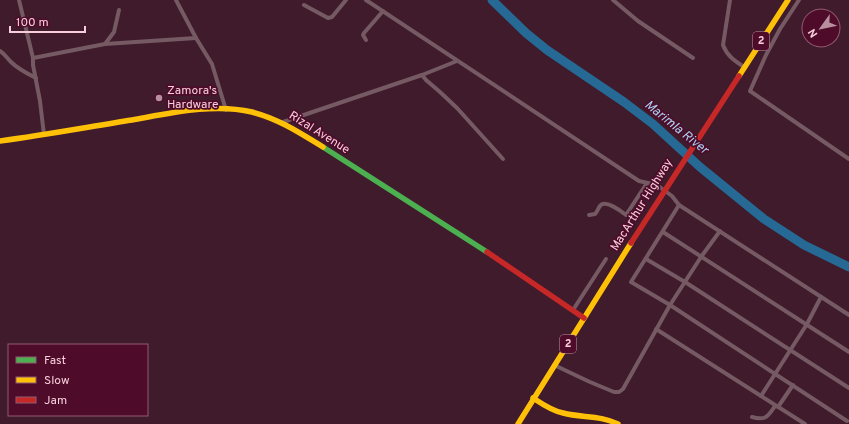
<svg xmlns="http://www.w3.org/2000/svg" width="849" height="424" font-family="Overpass,sans-serif">
	<style>
		.lines { fill: none; stroke-linecap: round; stroke-linejoin: round }
		.river { stroke: #266994; stroke-width: 9 }
		.street { stroke: #755963; stroke-width: 4 }
		.fast { stroke: #4caf50; stroke-width: 5.5 }
		.slow { stroke: #ffc107; stroke-width: 5.5 }
		.jam { stroke: #c62828; stroke-width: 5.5 }
		.poi-dot { fill: #b78f9d; stroke: #4e0c2a; stroke-width: 1.5 }
		.labels { text-anchor: middle; dominant-baseline: central; stroke-width: 3.5; stroke-linejoin: round; paint-order: stroke }
		.shield { fill: #4e0c2a; stroke: #c594a5; stroke-width: 1 }
		.shield-label { font-size: 11px; font-weight: bold; fill: #f8ceda }
		.poi-label { font-size: 12px; fill: #f8ceda; stroke: #4e0c2a; text-anchor: start }
		.street-label { font-size: 12px; fill: #f8ceda; stroke: #4e0c2a }
		.water-label { font-size: 13px; font-style: italic; fill: #a7d3f2; stroke: #4e0c2a }
	</style>
	<rect width="100%" height="100%" fill="#3f1b2b"/>
	<g class="lines">
		<!-- river -->
		<path class="river" d="M492,0L526,33L547,50L624,102L653,124L700,167L764,219L804,245L849,267"/>
		<!-- street -->
		<g class="street">
			<path d="M19,0L33,58L105,44L196,38"/>
			<path d="M176,0L196,38L212,64L226,110"/>
			<path d="M366,0L639,181L657,185L672,196L679,205L849,315"/>
			<path d="M613,0L638,21L693,58"/>
			<path d="M730,0L723,45C727,56 735,61 744,67"/>
			<path d="M799,0L780,29L766,55L750,91L849,159"/>
			<path d="M304,5L328,18L332,17L346,0"/>
			<path d="M366,40L363,35L364,33L383,11"/>
			<path d="M105,44L114,32L119,10"/>
			<path d="M0,51C5,54 7,58 11,62C18,69 28,74 36,78"/>
			<path d="M33,58V65L40,101L44,135"/>
			<path d="M422,75L426,80L440,92L457,108L503,159"/>
			<path d="M283,122L422,75L457,61"/>
			<path d="M679,205L631,282L670,305L847,421"/>
			<path d="M589,215L595,214C598,211 598,208 600,206C605,199 621,211 626,215L647,183"/>
			<path d="M663,232L849,352"/>
			<path d="M646,259L685,282L849,388"/>
			<path d="M573,310L606,259"/>
			<path d="M656,329L805,424"/>
			<path d="M554,365L590,382L614,392H619L623,389L670,305L701,257L720,231"/>
			<path d="M761,396L807,324L821,297"/>
			<path d="M778,407L793,385"/>
			<path d="M752,417C766,421 768,416 775,406"/>
		</g>
		<!-- fast -->
		<path class="fast" d="M323,147L487,252"/>
		<!-- slow -->
		<g class="slow">
			<path d="M739,76L788,0"/>
			<path d="M0,141C44,135 88,127 132,120C171,113 213,103 252,112C279,119 300,133 323,147"/>
			<path d="M533,398C542,404 552,411 563,413C582,418 600,415 618,424"/>
			<path d="M518,424L631,243"/>
		</g>
		<!-- jam -->
		<g class="jam">
			<path d="M631,243L739,76"/>
			<path d="M487,252L584,318"/>
		</g>
	</g>
	<!-- markers -->
	<circle class="poi-dot" cx="159" cy="98" r="4"/>
	<g class="labels">
		<!-- shield labels -->
		<g class="shield">
			<rect x="753" y="32" width="16" height="18" rx="3"/>
			<rect x="560" y="335" width="16" height="18" rx="3"/>
		</g>
		<g class="shield-label">
			<text x="761" y="41">2</text>
			<text x="568" y="344">2</text>
		</g>
		<!-- poi labels -->
		<g class="poi-label">
			<text x="167" y="91">Zamora's<tspan x="167" dy="14">Hardware</tspan></text>
		</g>
		<!-- street labels -->
		<g class="street-label">
			<text transform="translate(319 133) rotate(32)">Rizal Avenue</text>
			<text transform="translate(642 205) rotate(-58)">MacArthur Highway</text>
		</g>
		<!-- water labels -->
		<g class="water-label">
			<text transform="translate(676 128) rotate(39)">Marimla River</text>
		</g>
	</g>
	<!-- legend -->
	<rect x="8" y="344" width="140" height="72" fill="#4e0c2a" stroke="#925a70"/>
	<rect x="16" y="357" width="20" height="6" fill="#4caf50" stroke="#925a70"/>
	<text x="44" y="364" font-size="12" fill="#f8ceda">Fast</text>
	<rect x="16" y="377" width="20" height="6" fill="#ffc107" stroke="#925a70"/>
	<text x="44" y="384" font-size="12" fill="#f8ceda">Slow</text>
	<rect x="16" y="397" width="20" height="6" fill="#c62828" stroke="#925a70"/>
	<text x="44" y="404" font-size="12" fill="#f8ceda">Jam</text>
	<!-- north arrow -->
	<g transform="translate(821 28) rotate(237)"><circle r="19" fill="#4e0c2a" stroke="#925a70"/>
	<path d="M0-3L7 15L0 10L-7 15Z" fill="#b78f9d"/>
	<text y="-6" font-size="11" font-weight="bold" text-anchor="middle" fill="#f8ceda">N</text>
	</g>
	<!-- scale -->
	<path d="M10 26v6h75v-6" fill="none" stroke="#f8ceda" stroke-width="2"/>
	<text x="16" y="26" font-size="12" fill="#f8ceda" stroke="#4e0c2a" stroke-width="3" paint-order="stroke">100 m</text>
</svg>
